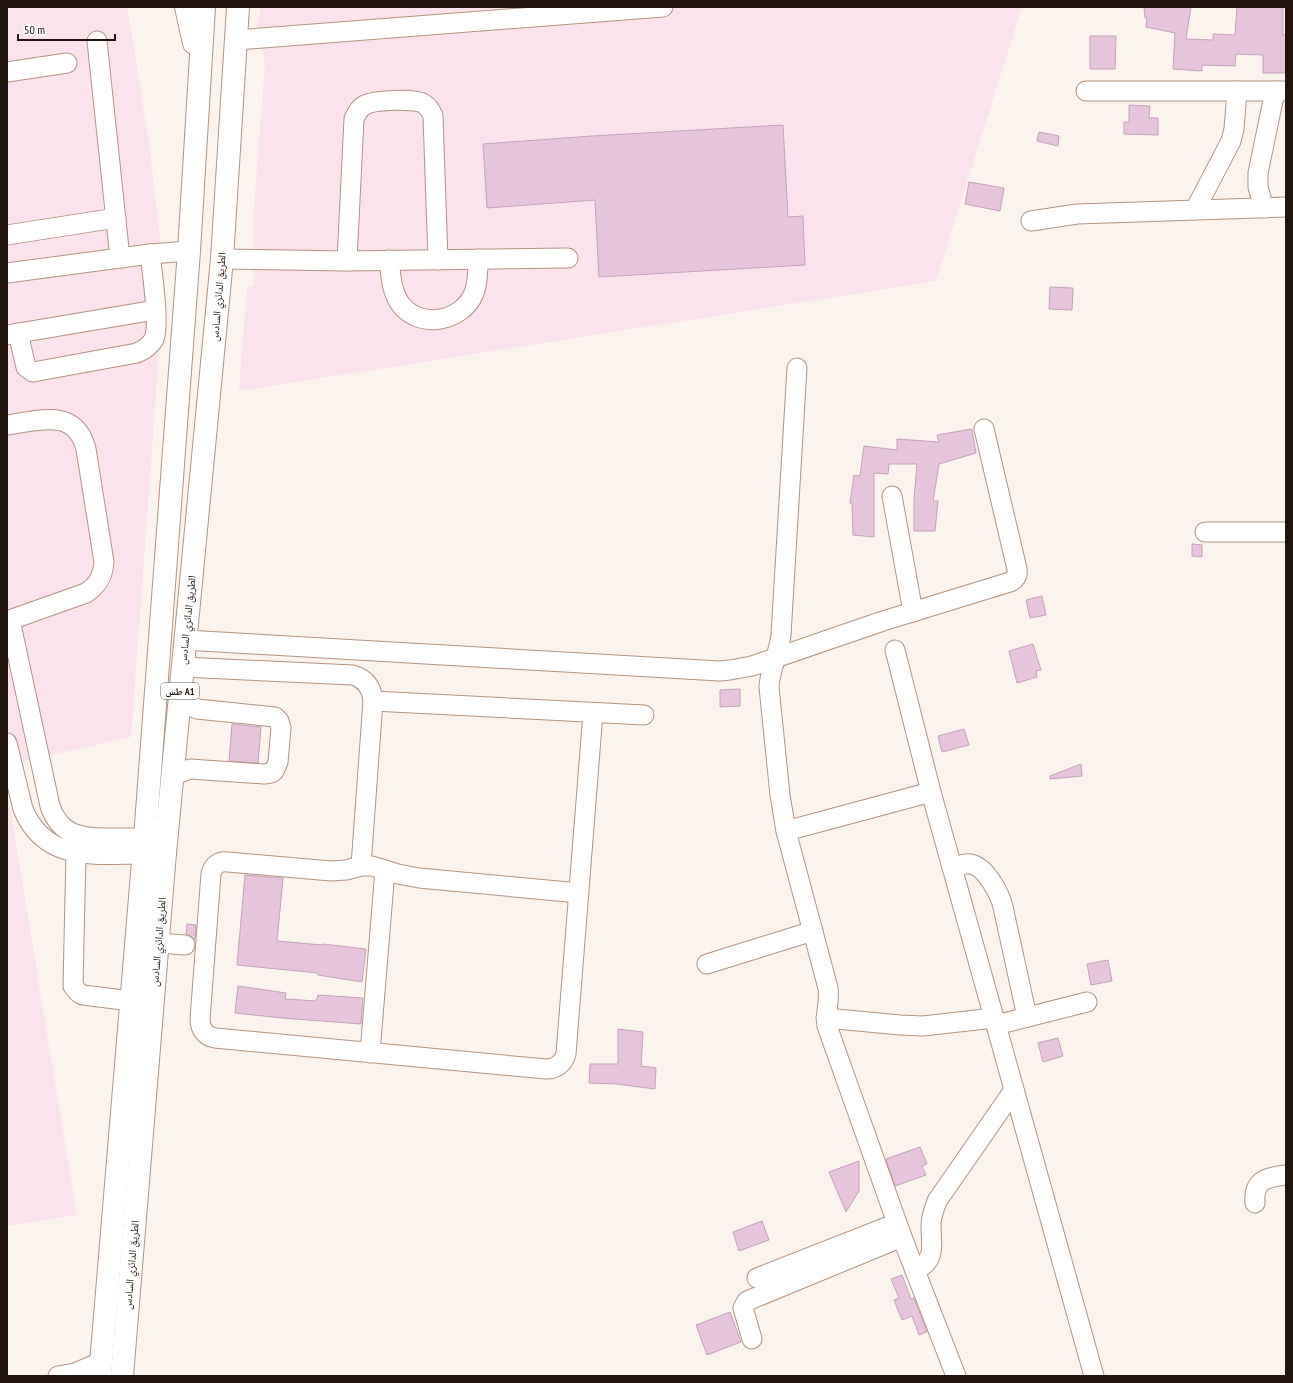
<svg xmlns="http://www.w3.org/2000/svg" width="1293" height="1383" font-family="'PT Sans Narrow','Noto Naskh Arabic',sans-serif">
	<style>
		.industrial { fill: #fbe3ee }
		.building { fill: #e6c4db; stroke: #c3a2b9 }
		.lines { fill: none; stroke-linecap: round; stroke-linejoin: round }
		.minor-casing { stroke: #b3937d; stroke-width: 21 }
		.highway-casing { stroke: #b3937d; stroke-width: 24 }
		.minor { stroke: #fff; stroke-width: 19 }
		.highway { stroke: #fff; stroke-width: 22 }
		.labels { text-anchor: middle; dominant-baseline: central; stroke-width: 3.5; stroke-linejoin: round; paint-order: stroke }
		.shield { fill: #fff; stroke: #635a55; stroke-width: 1 }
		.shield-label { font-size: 10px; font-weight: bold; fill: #20140c }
		.street-label { font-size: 11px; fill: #20140c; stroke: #fff }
	</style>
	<rect width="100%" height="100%" fill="#faf3ee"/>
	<!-- industrial -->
	<g class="industrial">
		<path d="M7,7H127L149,142L162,255L156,394L131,737L7,765Z"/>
		<path d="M261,7H1023L1021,10L936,281L239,391L247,287L254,286L253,221L265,63L257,25Z"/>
		<path d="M7,791L77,1215L7,1226Z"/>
	</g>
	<!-- building -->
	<g class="building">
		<path d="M1144,7H1191L1186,39L1213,40V34L1235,35L1237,7H1283V35H1286V73H1263V55L1236,54L1235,66L1202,65V71L1173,69L1175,33L1146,27L1147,18H1145Z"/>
		<path d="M1090,36H1116L1115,69H1090Z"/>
		<path d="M1129,105L1150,106L1149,118H1158V135L1124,134V122H1129Z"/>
		<path d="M783,125L788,217L803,216L805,265L599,277L595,200L487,208L483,144L592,136Z"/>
		<path d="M1039,132L1059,136L1058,146L1037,141Z"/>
		<path d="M969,182L1004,188L1000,211L965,204Z"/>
		<path d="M1050,287L1073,288L1072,310L1049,309Z"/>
		<path d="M972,429L976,453L939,464L933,501H938L935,531H914V499L917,464H889L888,474L874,473V537L853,535L852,503H850L854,475L860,476L864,446L897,450V439L939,442L937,435Z"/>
		<path d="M1192,544L1202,545V557L1192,556Z"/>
		<path d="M1042,596L1046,615L1030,618L1026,600Z"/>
		<path d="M1033,644L1041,670L1036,671L1037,677L1017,683L1009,651Z"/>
		<path d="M740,689V706L720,707V690Z"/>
		<path d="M232,724L261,727L258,763L229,761Z"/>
		<path d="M964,729L969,745L942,752L938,736Z"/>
		<path d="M1081,764L1082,776L1050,779V776Z"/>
		<path d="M245,875L283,878L277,941L322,945L323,944L366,949L362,982L318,975V973L237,965Z"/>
		<path d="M187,924L196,925L195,940L191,936L186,934Z"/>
		<path d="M1108,960L1112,981L1091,985L1087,964Z"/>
		<path d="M238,986L286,993L285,999L316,1001L318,995L363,998L361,1024L282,1018L235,1013Z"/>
		<path d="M618,1029L643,1032L641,1066L656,1068L655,1089L617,1084L589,1083L590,1064H618Z"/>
		<path d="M1058,1038L1063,1056L1043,1062L1038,1043Z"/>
		<path d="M920,1147L927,1164L922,1166L926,1175L895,1186L886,1159Z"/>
		<path d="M859,1161V1191L846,1212L829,1172Z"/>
		<path d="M762,1221L769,1240L739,1251L733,1232Z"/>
		<path d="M902,1275L911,1299L914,1298L927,1332L919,1335L912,1316L902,1320L894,1300L899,1298L891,1279Z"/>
		<path d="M730,1312L741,1342L707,1355L696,1325Z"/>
	</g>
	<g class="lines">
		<!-- minor casing -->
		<g class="minor-casing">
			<g id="minor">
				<path d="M236,40L663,7"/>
				<path d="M97,41L120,258"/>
				<path d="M7,72L67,63"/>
				<path d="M1086,91H1286"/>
				<path d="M1264,208L1258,187V173L1275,91"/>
				<path d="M1195,210L1231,141L1234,129L1237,91"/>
				<path d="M1031,221L1077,214L1286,207"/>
				<path d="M7,235L116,218"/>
				<path d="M222,259L347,261L568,258"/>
				<path d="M389,260C391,275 391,289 399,302C417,330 462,323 474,293C478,283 478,270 478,259"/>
				<path d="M347,261L354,119C356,114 359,108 365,105C374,100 415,98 424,104C429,107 431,111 433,116L438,260"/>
				<path d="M7,273L150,254L189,251"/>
				<path d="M18,333L26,367L33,372L137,353C144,350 150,346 154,339C160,325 152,271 150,254"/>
				<path d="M7,335L155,310"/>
				<path d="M797,368L781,635C779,653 770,669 769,687L780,795L786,831L828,988C830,1001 825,1013 827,1026L902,1237L956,1376"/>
				<path d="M7,425C39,421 75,407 86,449L104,562C103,576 98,585 86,593L7,621"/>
				<path d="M892,496L913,612"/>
				<path d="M1205,532H1286"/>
				<path d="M10,620L50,806C60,835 80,838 107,838C120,838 132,838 145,838"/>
				<path d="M185,640L719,671L730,670L752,666L883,621L1010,582C1016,579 1018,575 1017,569L984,429"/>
				<path d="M895,650L931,792L1094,1376"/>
				<path d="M182,667L353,675C366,679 372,688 373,701L361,866"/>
				<path d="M373,701L644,715"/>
				<path d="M7,743L23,809C45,863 96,854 143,854"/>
				<path d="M172,779L177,774L190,769L264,774L271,773L274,771L278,762L281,728L279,721L275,717L197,709L184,703L179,697"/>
				<path d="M786,831L931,792"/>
				<path d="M76,853L73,986L79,993L83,995L131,1001"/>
				<path d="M952,867C958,866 965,863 971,864C986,867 1000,894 1003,907L1027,1017"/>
				<path d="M579,893L419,878L398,874L372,866H361L346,870L331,871L228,862C219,861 213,865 211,874L200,1019C200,1029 205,1036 215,1038L546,1069C556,1069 563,1064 566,1054L593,713"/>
				<path d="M158,943L185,945"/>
				<path d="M707,964L813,931"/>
				<path d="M826,1018L900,1025L923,1026L994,1018"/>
				<path d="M996,1025L1087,1002"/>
				<path d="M370,1053L385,870"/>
				<path d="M1255,1203C1253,1180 1267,1177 1286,1175"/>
				<path d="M915,1271C937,1259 931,1247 931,1225C931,1217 934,1209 937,1201L1014,1090"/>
				<path d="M757,1278L897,1223"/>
				<path d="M752,1339L743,1308L747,1301L902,1237"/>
				<path d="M58,1376L75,1373L101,1362"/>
			</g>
		</g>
		<!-- highway casing -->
		<g class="highway-casing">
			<g id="highway">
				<path d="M186,7L194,43"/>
				<path d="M100,1376L145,838L189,251L204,7"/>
				<path d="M122,1376L165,853L222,259L238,7"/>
			</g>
		</g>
		<!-- minor -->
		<use href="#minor" class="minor"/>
		<!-- highway -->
		<use href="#highway" class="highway"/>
	</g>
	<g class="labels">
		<!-- shield labels -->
		<rect class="shield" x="161" y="683" width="38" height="16" rx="3"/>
		<g class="shield-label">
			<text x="180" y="691">طس A1</text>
		</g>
		<!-- street labels -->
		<g class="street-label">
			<text transform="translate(218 297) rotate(-85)">الطريق الدائري السادس</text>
			<text transform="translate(187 620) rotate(-84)">الطريق الدائري السادس</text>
			<text transform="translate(158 942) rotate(-85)">الطريق الدائري السادس</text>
			<text transform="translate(131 1265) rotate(-85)">الطريق الدائري السادس</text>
		</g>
	</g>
	<!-- border -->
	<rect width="1293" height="1383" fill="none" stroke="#20140c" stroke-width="16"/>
	<!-- scale -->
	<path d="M18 34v6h97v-6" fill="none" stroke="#20140c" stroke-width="2"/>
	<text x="24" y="34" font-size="12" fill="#20140c" stroke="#ffffff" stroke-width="3" paint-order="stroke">50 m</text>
</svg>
